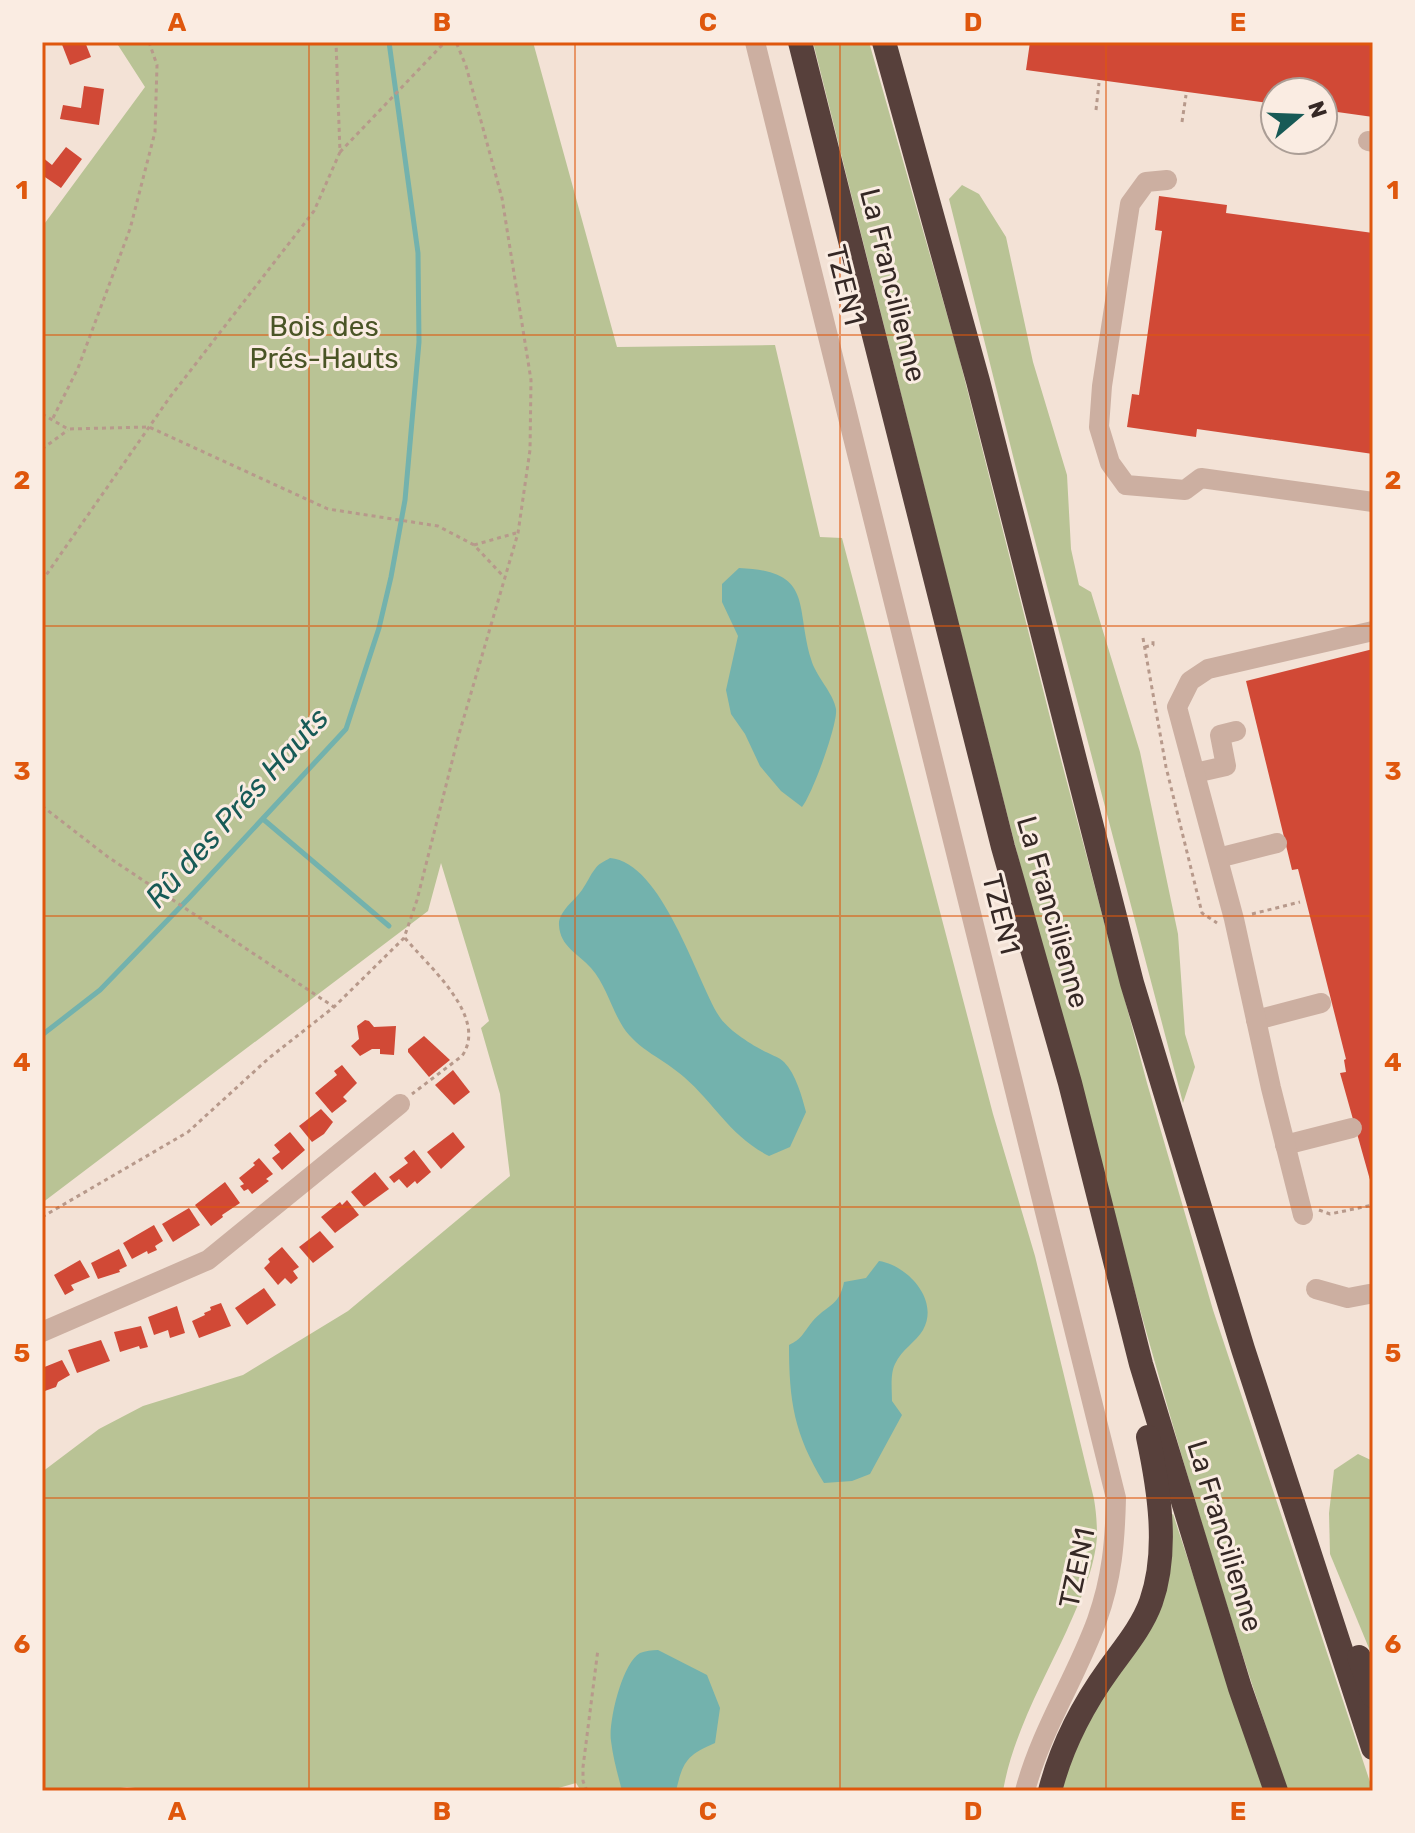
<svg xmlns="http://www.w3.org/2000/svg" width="1415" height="1833" font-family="Rubik,sans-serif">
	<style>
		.green { fill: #b9c395 }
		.water { fill: #73b2ad }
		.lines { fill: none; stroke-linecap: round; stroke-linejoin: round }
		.stream { stroke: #73b2ad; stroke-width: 5 }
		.building { fill: #d14936 }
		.path { stroke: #b7998b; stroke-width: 3; stroke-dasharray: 4 4; stroke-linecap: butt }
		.minor { stroke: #ccafa1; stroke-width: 20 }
		.highway { stroke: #57403b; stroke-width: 24 }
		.grid { fill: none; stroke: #df570d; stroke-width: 2; stroke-opacity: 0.55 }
		.labels { text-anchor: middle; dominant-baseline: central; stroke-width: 6; stroke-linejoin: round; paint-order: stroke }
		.street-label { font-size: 28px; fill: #352825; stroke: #faece2 }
		.park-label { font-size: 28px; fill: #4a5526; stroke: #faece2 }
		.water-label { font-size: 30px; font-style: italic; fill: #175a56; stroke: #faece2 }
		.neatline { fill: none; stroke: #df570d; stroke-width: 3 }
		.grid-label { font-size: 26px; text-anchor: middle; font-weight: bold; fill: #df570d }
	</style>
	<rect width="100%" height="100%" fill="#f3e2d6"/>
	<!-- green -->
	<g class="green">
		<path d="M116,42H533L617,347L775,345L820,537L842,538L993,1114L1035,1256L1094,1499C1096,1511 1097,1523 1097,1536C1095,1568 1080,1601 1067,1630C1043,1682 1013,1734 1003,1791H581L576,1783L548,1791H160L127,1787L101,1791H42V1472L99,1429L143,1406L243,1375L348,1311L510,1176L500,1094L481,1028L489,1021L441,863L428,911L42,1203V227L145,87Z"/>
		<path d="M813,42H869L958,353L1056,741L1147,1083L1213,1310L1373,1791H1288C1217,1587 1159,1380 1102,1172C999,797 908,419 813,42Z"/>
		<path d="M962,185L979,194L1006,237L1033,362L1067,475L1071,549L1079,585L1091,592L1140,752L1178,934L1185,1034L1195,1067L1183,1103L1019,480L949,199Z"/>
		<path d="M1358,1454L1373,1461V1658L1330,1554L1329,1513L1334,1470Z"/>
		<path d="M1173,1514L1264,1791H1174L1152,1788L1138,1791H1060L1073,1754L1093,1711L1121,1670L1168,1517Z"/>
	</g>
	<!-- water -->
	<g class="water">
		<path d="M739,568C814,571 795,605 811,659C815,675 834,694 836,709C838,724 812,795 802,807L781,791L760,766L745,734L731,714L726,690L738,636L722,602V584Z"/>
		<path d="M610,858C662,862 696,979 719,1016C727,1029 749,1043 762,1050C769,1054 779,1057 784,1062C796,1074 802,1097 806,1112L790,1147L769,1156C730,1136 715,1104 684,1077C664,1059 638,1050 623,1027C611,1008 606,985 591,968C579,954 560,947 559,925C558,912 575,900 582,890C587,883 590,875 595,869C598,864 605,861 610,858Z"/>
		<path d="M879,1261C907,1265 940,1300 923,1330C916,1342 902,1349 895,1364C890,1374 892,1390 892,1401L902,1415L870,1474L852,1481L824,1483C794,1434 789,1401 789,1345C802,1339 803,1333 812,1322C826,1305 839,1307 844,1282L866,1278Z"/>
		<path d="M658,1650L707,1675L720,1708L715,1743C687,1755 683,1761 676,1791H622C618,1775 613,1758 611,1741C608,1723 622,1663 640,1653C645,1651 652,1650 658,1650Z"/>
	</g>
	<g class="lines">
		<!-- stream -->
		<g class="stream">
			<path d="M263,819L389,926"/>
			<path d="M42,1035L100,990L189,898L346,729L379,628L391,577L405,500L419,342L418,253L389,42"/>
		</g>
	</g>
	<!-- building -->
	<g class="building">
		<path d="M61,42H85L91,57L70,65Z"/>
		<path d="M1030,42H1373V117L1323,110V92H1275V104L1026,70Z"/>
		<path d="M84,86L104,89L99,125L60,119L63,105L81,108Z"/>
		<path d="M66,147L82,159L61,188L42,175V157L52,165Z"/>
		<path d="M1159,196L1227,205L1226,213L1373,233V454L1197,429L1196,437L1127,427L1132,394L1139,395L1162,231L1155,230Z"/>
		<path d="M1373,649V1187H1372L1340,1073L1346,1072L1344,1060L1346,1059L1298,869L1292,870L1246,681Z"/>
		<path d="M365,1020L369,1021L374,1027L396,1026L394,1055L380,1054V1049H372L360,1056L351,1046L359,1039L357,1026Z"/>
		<path d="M424,1036L450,1060L429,1077L408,1052V1049Z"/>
		<path d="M342,1065L357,1083L343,1097L347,1101L332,1113L315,1093L337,1075L334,1071Z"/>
		<path d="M453,1070L470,1092L454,1105L435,1085Z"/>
		<path d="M321,1109L333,1122L324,1134L312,1142L299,1126Z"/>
		<path d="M290,1132L305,1150L282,1170L272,1158L280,1152L274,1145Z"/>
		<path d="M453,1132L465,1147L441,1169L427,1152Z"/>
		<path d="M414,1150L431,1172L417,1184L415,1181L407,1188L399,1179L394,1183L389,1177L408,1163L404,1158Z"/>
		<path d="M259,1158L273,1174L266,1179L269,1181L252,1194L248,1189L244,1191L240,1186L244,1184L239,1178L255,1165L253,1163Z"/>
		<path d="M375,1172L389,1189L364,1207L351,1192Z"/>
		<path d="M225,1182L240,1203L222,1215L223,1217L211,1226L195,1205Z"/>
		<path d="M347,1200L359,1215L335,1233L321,1217L340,1202L342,1205Z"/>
		<path d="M189,1208L200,1225L173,1242L162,1224Z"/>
		<path d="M154,1225L163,1241L155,1246L157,1250L148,1254L147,1251L132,1259L123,1243Z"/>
		<path d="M320,1231L334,1247L313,1263L299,1247Z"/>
		<path d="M282,1247L299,1267L293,1271L298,1278L291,1284L285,1278L278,1285L264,1268L270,1262L268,1259Z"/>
		<path d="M119,1249L127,1266L119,1270L120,1272L98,1279L91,1263Z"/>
		<path d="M80,1260L90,1277L71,1285L74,1290L65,1295L54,1275Z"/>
		<path d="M264,1288L276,1305L247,1325L235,1308Z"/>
		<path d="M221,1303L231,1326L199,1338L192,1321L205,1315L204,1313L211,1310L210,1307Z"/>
		<path d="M177,1306L185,1333L170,1338L168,1330L154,1335L148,1317Z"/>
		<path d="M141,1326L148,1347L140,1349L139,1346L120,1352L114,1332Z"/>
		<path d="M101,1340L110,1361L77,1373L68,1350Z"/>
		<path d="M62,1360L70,1375L58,1382L56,1387L42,1392V1368Z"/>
	</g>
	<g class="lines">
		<!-- path -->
		<g class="path">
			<path d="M1096,110L1099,83"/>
			<path d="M1182,122L1186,95"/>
			<path d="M340,152L445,42"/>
			<path d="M42,414L68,429L149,427L328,509L438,526L474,545L504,577"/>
			<path d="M53,418L78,368L130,229L155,132L157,65L149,42"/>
			<path d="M42,449L68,430"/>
			<path d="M474,545L516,533"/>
			<path d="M42,581L170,397L314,211L340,152L336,42"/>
			<path d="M1143,638L1166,767L1202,913L1217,923"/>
			<path d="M1145,647L1153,645V641"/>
			<path d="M42,806L108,857L334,1007"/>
			<path d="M1252,914L1300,902"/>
			<path d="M405,938C428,966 489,1017 462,1056L412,1094"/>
			<path d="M1319,1210L1330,1214L1373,1205"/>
			<path d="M42,1217L188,1132L269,1058L334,1007L404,938L417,900L459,734L518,533L530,450L531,380L502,198L466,66L456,42"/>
			<path d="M587,1791L583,1781V1767L598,1649"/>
		</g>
		<!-- minor -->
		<g class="minor">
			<path d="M755,42L1116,1498C1115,1542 1112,1578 1097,1620C1076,1678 1041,1730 1025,1791"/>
			<path d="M1368,141L1373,142"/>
			<path d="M1167,180L1146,182L1130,204L1102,386L1099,427L1110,463L1126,485L1185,490L1201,478L1373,502"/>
			<path d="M1195,773L1226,766L1220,735L1236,731"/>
			<path d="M1218,858L1277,843"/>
			<path d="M1256,1020L1321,1003"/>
			<path d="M1285,1145L1352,1128"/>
			<path d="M1303,1215L1271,1088L1234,919L1177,707L1190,681L1208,669L1373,631"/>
			<path d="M1316,1289L1348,1298L1369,1294"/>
			<path d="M42,1332L208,1260L400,1104"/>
		</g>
		<!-- highway -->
		<g class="highway">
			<path d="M800,42L1003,847L1070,1083L1141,1364L1240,1688L1276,1791"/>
			<path d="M884,42L978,381L1132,983L1243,1349L1373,1748"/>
			<path d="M1359,1657L1373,1696"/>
			<path d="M1050,1791C1061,1748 1083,1705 1109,1669C1124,1648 1142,1627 1151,1602C1169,1551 1159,1489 1148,1437"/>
		</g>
	</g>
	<!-- grid -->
	<path class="grid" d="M309,42V1791M575,42V1791M840,42V1791M1106,42V1791M42,335H1373M42,626H1373M42,916H1373M42,1207H1373M42,1498H1373"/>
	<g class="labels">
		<!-- street labels -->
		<g class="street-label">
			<text transform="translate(845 285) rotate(76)">TZEN1</text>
			<text transform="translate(893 285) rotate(76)">La Francilienne</text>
			<text transform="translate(1053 912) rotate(74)">La Francilienne</text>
			<text transform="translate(1001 914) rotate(76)">TZEN1</text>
			<text transform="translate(1225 1536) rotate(73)">La Francilienne</text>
			<text transform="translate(1077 1568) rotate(-78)">TZEN1</text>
		</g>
		<!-- park labels -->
		<g class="park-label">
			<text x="324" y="326">Bois des<tspan x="324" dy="32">Prés-Hauts</tspan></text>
		</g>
		<!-- water labels -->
		<g class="water-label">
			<text transform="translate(237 808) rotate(-48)">Rû des Prés Hauts</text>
		</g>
	</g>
	<!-- border -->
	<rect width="1415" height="1833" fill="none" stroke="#faece2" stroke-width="88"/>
	<!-- north arrow -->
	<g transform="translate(1299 116) rotate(71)"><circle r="38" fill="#faece2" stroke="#ab9e96" stroke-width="2"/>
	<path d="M0-6L14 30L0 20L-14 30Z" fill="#175a56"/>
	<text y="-12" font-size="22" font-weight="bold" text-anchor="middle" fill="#352825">N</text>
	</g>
	<rect x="44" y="44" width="1327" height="1745" class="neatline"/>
	<g class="grid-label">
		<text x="177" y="31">A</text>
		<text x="442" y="31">B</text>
		<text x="708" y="31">C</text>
		<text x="973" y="31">D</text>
		<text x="1238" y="31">E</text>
		<text x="22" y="199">1</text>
		<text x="1393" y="199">1</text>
		<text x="22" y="489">2</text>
		<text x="1393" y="489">2</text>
		<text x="22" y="780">3</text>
		<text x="1393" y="780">3</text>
		<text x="22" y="1071">4</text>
		<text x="1393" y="1071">4</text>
		<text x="22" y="1362">5</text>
		<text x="1393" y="1362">5</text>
		<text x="22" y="1653">6</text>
		<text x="1393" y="1653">6</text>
		<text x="177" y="1820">A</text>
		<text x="442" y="1820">B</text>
		<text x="708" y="1820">C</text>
		<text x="973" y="1820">D</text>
		<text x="1238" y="1820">E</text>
	</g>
</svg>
